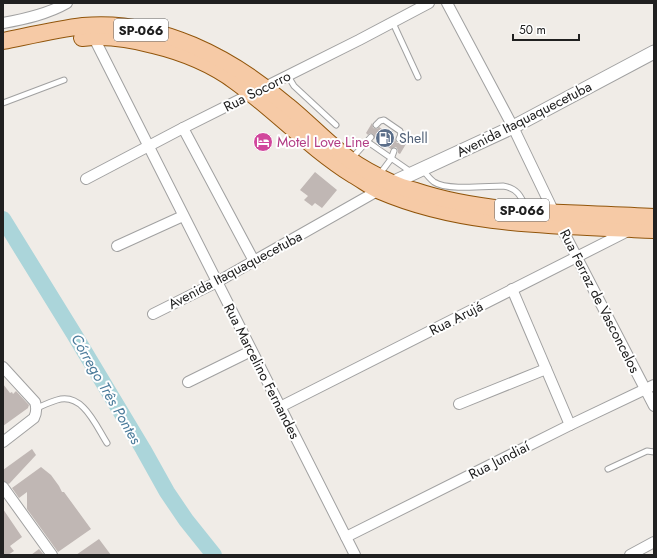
<svg xmlns="http://www.w3.org/2000/svg" width="657" height="558" font-family="Jost,sans-serif">
	<style>
		.lines { fill: none; stroke-linecap: round; stroke-linejoin: round }
		.river { stroke: #abd5da; stroke-width: 16 }
		.building { fill: #c0b7b4 }
		.service-casing { stroke: #a1a1a1; stroke-width: 7 }
		.minor-casing { stroke: #a1a1a1; stroke-width: 12 }
		.tertiary-casing { stroke: #a1a1a1; stroke-width: 15 }
		.primary-casing { stroke: #91550b; stroke-width: 18 }
		.service { stroke: #fff; stroke-width: 5 }
		.minor { stroke: #fff; stroke-width: 10 }
		.tertiary { stroke: #fff; stroke-width: 13 }
		.primary { stroke: #f6caa6; stroke-width: 16 }
		.labels { text-anchor: middle; dominant-baseline: central; stroke-width: 4; stroke-linejoin: round; paint-order: stroke }
		.shield { fill: #fff; stroke: #636363; stroke-width: 1 }
		.shield-label { font-size: 13px; font-weight: bold; fill: #202020 }
		.street-label { font-size: 14px; fill: #202020; stroke: #fff }
		.service-label { font-size: 14px; fill: #4e5e75; stroke: #fff; text-anchor: start }
		.hotel-label { font-size: 14px; fill: #b23c85; stroke: #fff; text-anchor: start }
		.water-label { font-size: 15px; font-style: italic; fill: #4c7c9b; stroke: #fff }
	</style>
	<rect width="100%" height="100%" fill="#f0ece7"/>
	<g class="lines">
		<!-- river -->
		<path class="river" d="M3,219L74,334L143,449L167,492L186,520L214,555"/>
	</g>
	<!-- building -->
	<g class="building">
		<path d="M372,123L373,128L377,129L379,127L395,137V140L397,143H400L402,141L406,144L400,154L398,153V150L396,147L391,149L375,139L373,134L370,133L368,135L366,133Z"/>
		<path d="M315,172L337,190L322,208L315,203L312,206L304,200L308,196L300,190Z"/>
		<path d="M3,384L10,393L12,392L13,394L16,391L29,405L28,408L3,426Z"/>
		<path d="M32,449L36,455L9,484L3,481V470Z"/>
		<path d="M41,467L51,475L59,486L62,492H64L91,529L58,552L27,509V492L19,498L12,488Z"/>
		<path d="M3,509L22,537L10,546L14,551L8,555H3Z"/>
		<path d="M99,539L111,555H76Z"/>
		<path d="M39,549L44,555H31Z"/>
	</g>
	<g class="lines">
		<!-- service casing -->
		<g class="service-casing">
			<g id="service">
				<path d="M393,23L418,77"/>
				<path d="M288,76L294,86L336,125"/>
				<path d="M3,103L64,80"/>
				<path d="M376,125L380,121L384,120L400,131L401,134L399,139"/>
				<path d="M368,142L411,172"/>
				<path d="M352,158L371,137"/>
				<path d="M423,170C426,174 430,179 434,182C447,191 487,186 503,186C517,188 521,196 526,208"/>
				<path d="M379,175L391,159L394,151"/>
				<path d="M37,408C44,405 50,402 57,400C83,392 96,426 107,443"/>
				<path d="M608,469L647,451L654,452"/>
			</g>
		</g>
		<!-- minor casing -->
		<g class="minor-casing">
			<g id="minor">
				<path d="M447,3L513,127L560,225L654,406"/>
				<path d="M3,23C25,19 48,14 67,3"/>
				<path d="M93,36L355,555"/>
				<path d="M183,128L254,261"/>
				<path d="M86,179L183,128L359,40L429,3"/>
				<path d="M117,246L183,216"/>
				<path d="M512,289L570,425"/>
				<path d="M153,314L217,282L379,190"/>
				<path d="M3,367L35,402C37,408 37,412 34,418L3,442"/>
				<path d="M188,382L251,351"/>
				<path d="M459,404L546,369"/>
				<path d="M280,407L628,231"/>
				<path d="M3,487L52,555"/>
				<path d="M346,537L570,425L654,385"/>
				<path d="M630,555L654,542"/>
			</g>
		</g>
		<!-- tertiary casing -->
		<g class="tertiary-casing">
			<path id="tertiary" d="M392,183L513,127L654,52"/>
		</g>
		<!-- primary casing -->
		<g class="primary-casing">
			<g id="primary">
				<path d="M82,38C106,35 131,39 153,45C182,52 212,64 236,82C276,111 310,148 353,175C362,180 371,187 380,191C466,228 563,225 654,230"/>
				<path d="M3,41C28,36 58,29 83,26C159,19 232,58 288,106C309,123 327,143 349,159C360,167 381,178 392,183C400,187 408,189 416,191C491,216 576,212 654,217"/>
			</g>
		</g>
		<!-- service -->
		<use href="#service" class="service"/>
		<!-- minor -->
		<use href="#minor" class="minor"/>
		<!-- tertiary -->
		<use href="#tertiary" class="tertiary"/>
		<!-- primary -->
		<use href="#primary" class="primary"/>
	</g>
	<!-- icons -->
	<defs>
		<g id="fuel-disc" transform="scale(1)"><circle r="9.5" fill="#5c6f8a" stroke="#fff"/><path d="M-5.5-6h7V0h2V4h1.3V-2.5L3-4.5l.8-.8L6-3V5H2.5V1h-1V6h-7ZM-4.2-4.7v3.2H.2V-4.7Z" fill="#fff"/></g>
		<g id="hotel-disc" transform="scale(1)"><circle r="9.5" fill="#d1479c" stroke="#fff"/><path d="M-6-4.5h1.5V1H6V5H4.5V3h-9V5H-6ZM-4 0a1.8 1.8 0 1 1 3.6 0ZM.5 0V-2.5h3Q6-2.5 6 0Z" fill="#fff"/></g>
	</defs>
	<g fill-rule="evenodd">
		<use href="#fuel-disc" x="385" y="138"/>
		<use href="#hotel-disc" x="263" y="142"/>
	</g>
	<g class="labels">
		<!-- shield labels -->
		<g class="shield">
			<rect x="114" y="19" width="54" height="22" rx="3"/>
			<rect x="495" y="199" width="54" height="22" rx="3"/>
		</g>
		<g class="shield-label">
			<text x="141" y="30">SP-066</text>
			<text x="522" y="210">SP-066</text>
		</g>
		<!-- street labels -->
		<g class="street-label">
			<text transform="translate(257 91) rotate(-27)">Rua Socorro</text>
			<text transform="translate(524 119) rotate(-27)">Avenida Itaquaquecetuba</text>
			<text transform="translate(235 270) rotate(-28)">Avenida Itaquaquecetuba</text>
			<text transform="translate(600 301) rotate(63)">Rua Ferraz de Vasconcelos</text>
			<text transform="translate(456 318) rotate(-27)">Rua Arujá</text>
			<text transform="translate(262 371) rotate(63)">Rua Marcelino Fernandes</text>
			<text transform="translate(499 460) rotate(-27)">Rua Jundiaí</text>
		</g>
		<!-- service labels -->
		<g class="service-label">
			<text x="399" y="138">Shell</text>
		</g>
		<!-- hotel labels -->
		<g class="hotel-label">
			<text x="277" y="142">Motel Love Line</text>
		</g>
		<!-- water labels -->
		<g class="water-label">
			<text transform="translate(106 389) rotate(60)">Córrego Três Pontes</text>
		</g>
	</g>
	<!-- border -->
	<rect width="657" height="558" fill="none" stroke="#202020" stroke-width="8"/>
	<!-- scale -->
	<path d="M513 34v6h66v-6" fill="none" stroke="#202020" stroke-width="2"/>
	<text x="519" y="34" font-size="12" fill="#202020" stroke="#ffffff" stroke-width="3" paint-order="stroke">50 m</text>
</svg>
